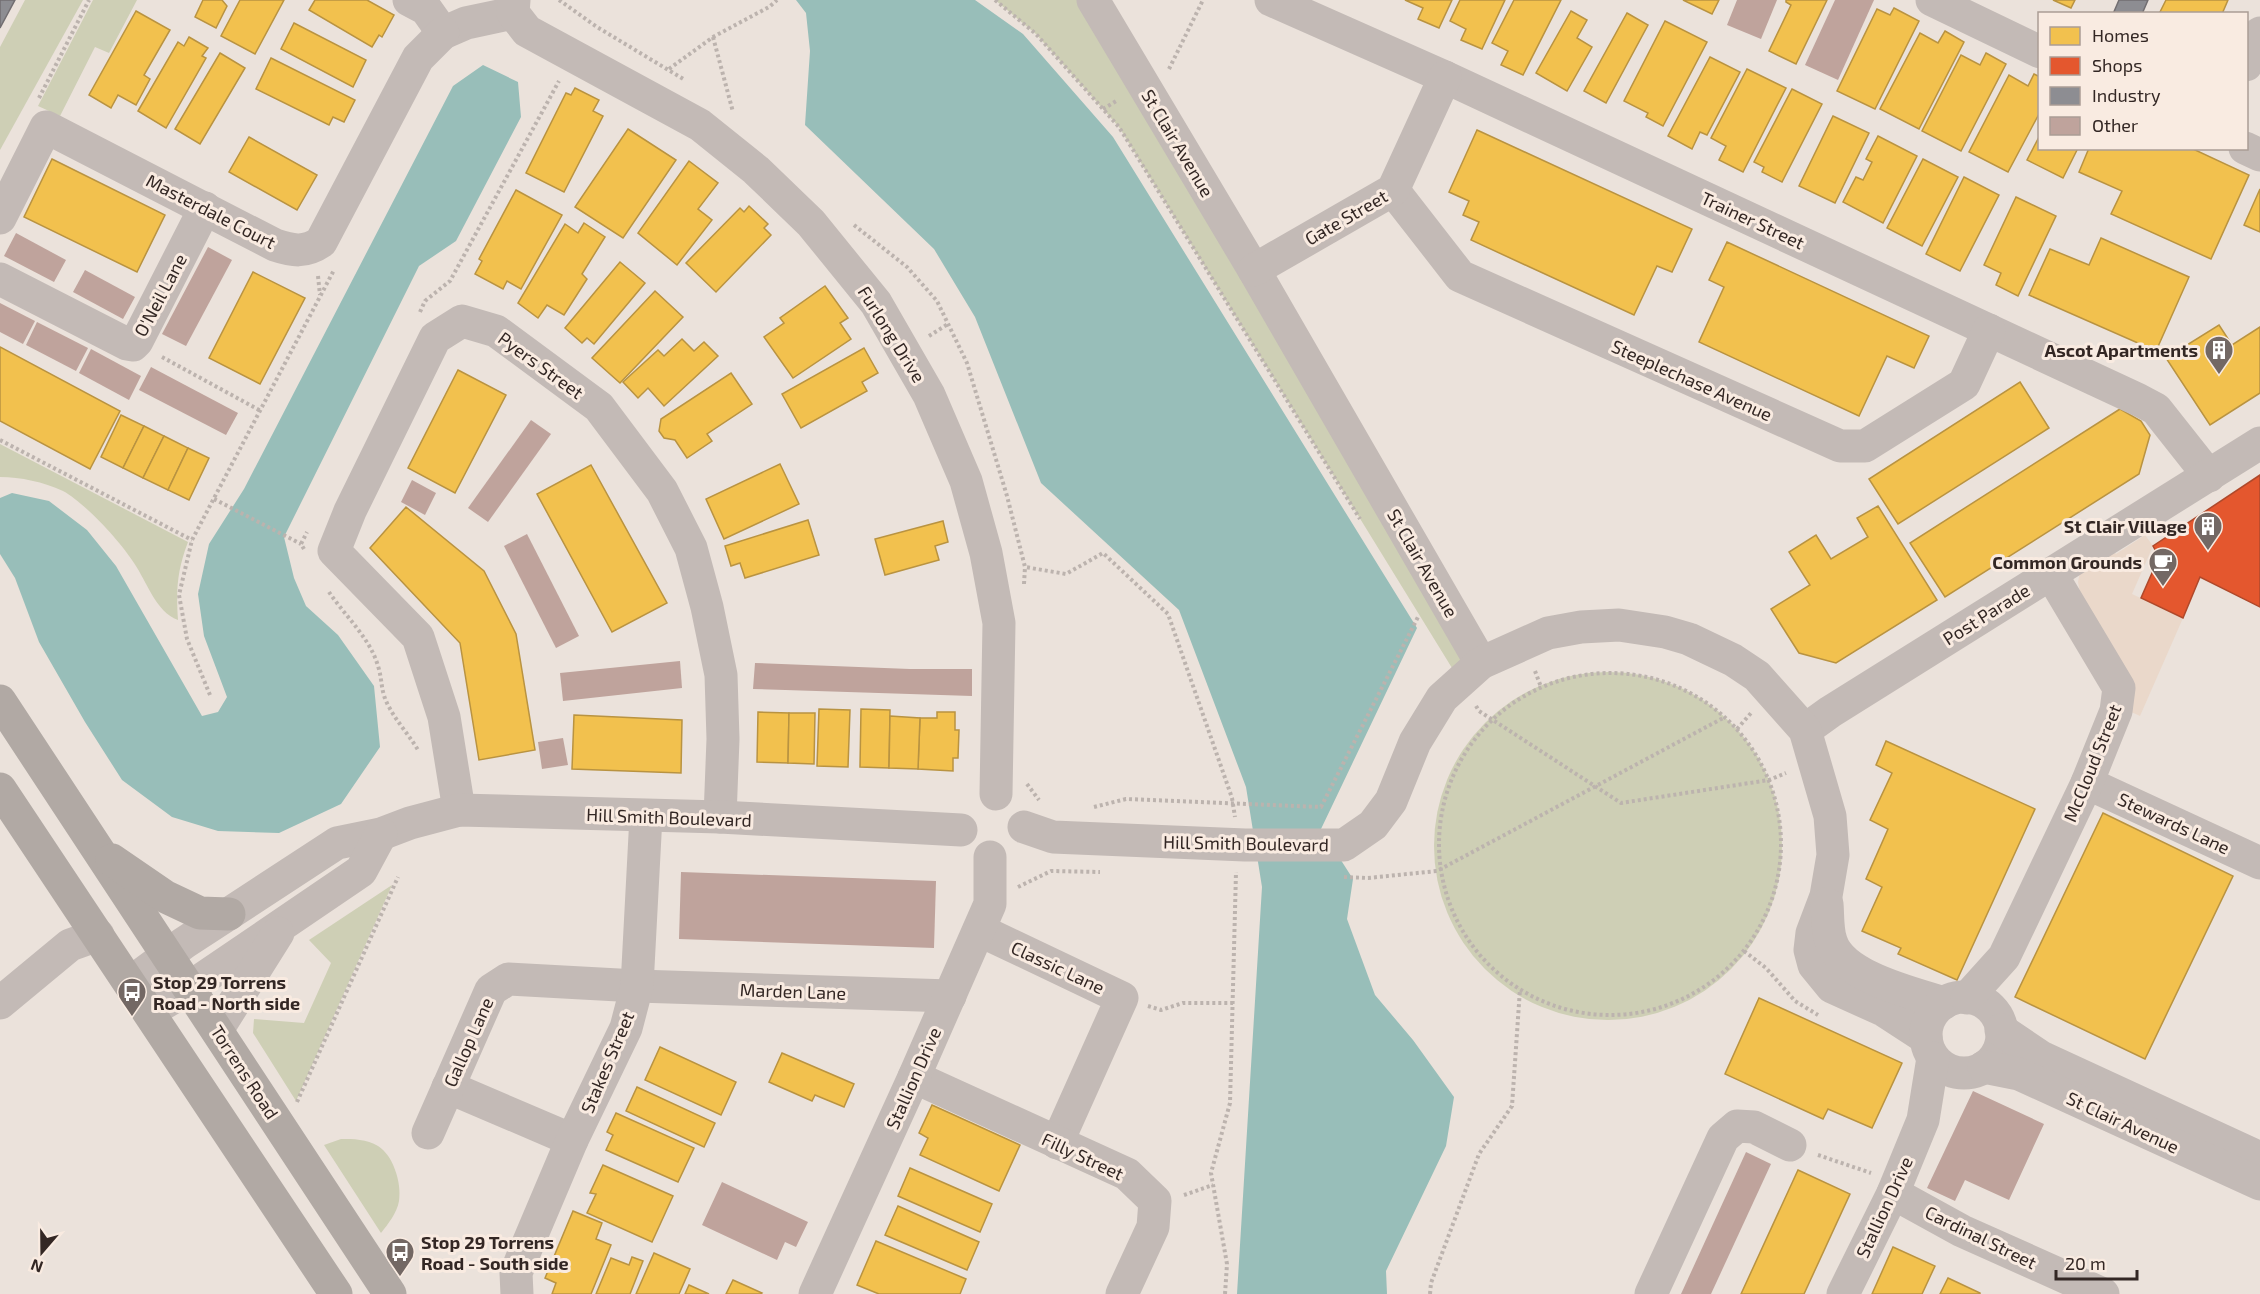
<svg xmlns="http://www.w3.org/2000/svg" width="2260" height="1294" font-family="'Exo 2',sans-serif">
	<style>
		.green { fill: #cecfb5 }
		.plaza { fill: #ead8ca }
		.water { fill: #98beb9 }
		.homes { fill: #f2c14e; stroke: #b99341; stroke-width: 1.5 }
		.shops { fill: #e4572e; stroke: #af492b; stroke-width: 1.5 }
		.industry { fill: #8d8d92; stroke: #726e71; stroke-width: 1.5 }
		.building { fill: #bfa39c }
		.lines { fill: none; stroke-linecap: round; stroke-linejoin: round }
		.path { stroke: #bcb3ae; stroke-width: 4; stroke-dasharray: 3 3; stroke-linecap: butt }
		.minor { stroke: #c3bab6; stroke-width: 33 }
		.major { stroke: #b1a9a4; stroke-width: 33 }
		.labels { text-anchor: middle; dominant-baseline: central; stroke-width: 6; stroke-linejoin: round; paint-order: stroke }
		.street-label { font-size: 18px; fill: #332724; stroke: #f9ebe1 }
		.poi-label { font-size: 18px; font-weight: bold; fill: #332724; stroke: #f9ebe1; text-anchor: end }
	</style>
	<rect width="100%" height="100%" fill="#ebe2db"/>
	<!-- green -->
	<g class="green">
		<path d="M25,0H83L0,150V47Z"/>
		<path d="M93,0H137L109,53L95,47L60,116L38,106Z"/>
		<path d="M995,0H1093L1481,663L1460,681L1119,127L1036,34Z"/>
		<path d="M0,444L188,542C177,571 176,590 178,620C156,612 147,582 134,563C120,541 85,503 63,491C43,482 21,477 0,477Z"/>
		<circle cx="1608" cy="846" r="174"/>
		<path d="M392,885L296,1101L253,1033L254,1019L304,1023L331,963L309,940Z"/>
		<path d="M341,1139C353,1139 367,1139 378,1146C393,1155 402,1183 399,1201C397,1213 388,1224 381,1233L324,1145Z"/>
	</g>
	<!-- plaza -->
	<path class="plaza" d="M2145,535L2153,546L2132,594L2183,618L2140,716L2127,710L2080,593L2078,582L2080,572L2111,547L2116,554Z"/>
	<!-- water -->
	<g class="water">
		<path d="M796,0H975L1023,34L1113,137L1417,628L1321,829L1353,879L1347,919L1375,995L1413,1040L1454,1097L1446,1146L1386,1271L1387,1294H1237L1262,887L1246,787L1179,610L1041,483L975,317L934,249L805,125L810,51L806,13Z"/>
		<path d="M483,65L518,82L521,117L456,241L419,266L284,537L294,578L306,606L338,635L374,686L380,747L341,804L279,833L218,831L172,817L122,780L85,722L39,642L15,578L0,554V498L12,493L49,501L87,530L116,566L202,716L218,712L227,697L204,636L198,594L209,544L244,489L453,86Z"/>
	</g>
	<!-- homes -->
	<g class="homes">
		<path d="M203,0H222L227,6L216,28L195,17Z"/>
		<path d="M240,0H284L255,54L221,36Z"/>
		<path d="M315,0H367L394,15L382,37L379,35L372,47L309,10Z"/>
		<path d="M1405,0H1452L1439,28L1418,19L1423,8Z"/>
		<path d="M1460,0H1505L1482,49L1461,40L1466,29L1450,21Z"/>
		<path d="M1514,0H1561L1523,75L1501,65L1508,51L1492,43Z"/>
		<path d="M1683,0H1719L1712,14Z"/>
		<path d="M1786,0H1827L1796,64L1769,51L1791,5L1786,2Z"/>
		<path d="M2053,0H2075L2071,8Z"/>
		<path d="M2166,0H2228L2222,14H2159Z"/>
		<path d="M1894,8L1919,21L1875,109L1837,91L1877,9L1890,15Z"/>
		<path d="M136,11L170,30L144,75L150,79L136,105L118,95L111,108L89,95Z"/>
		<path d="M1571,11L1587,20L1577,38L1592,47L1567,91L1536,73Z"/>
		<path d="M1627,13L1648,25L1606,103L1584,91Z"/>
		<path d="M1665,21L1707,42L1663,126L1646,117L1648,113L1624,101Z"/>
		<path d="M294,23L366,60L353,87L281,49Z"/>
		<path d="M1945,31L1964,42L1919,129L1880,109L1920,33L1938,43Z"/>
		<path d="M189,37L208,48L202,56L206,58L166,128L138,111L178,42L184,46Z"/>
		<path d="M220,53L245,68L200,144L175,129Z"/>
		<path d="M1986,53L2006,64L1961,151L1922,131L1961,55L1980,65Z"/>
		<path d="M1710,57L1740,72L1707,135L1700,132L1692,149L1668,136Z"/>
		<path d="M271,58L355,100L344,122L333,117L329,125L256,89Z"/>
		<path d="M1747,69L1786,88L1743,172L1719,160L1726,146L1711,138Z"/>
		<path d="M2034,74L2040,77V112L2008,172L1969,152L2009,75L2028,86Z"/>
		<path d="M575,88L599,100L593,111L603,116L564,192L526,173L566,93L571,95Z"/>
		<path d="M1792,89L1822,104L1782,182L1762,172L1764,167L1754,162Z"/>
		<path d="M1833,116L1869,133L1835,203L1799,186Z"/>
		<path d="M628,129L676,160L623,238L575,207Z"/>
		<path d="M1477,130L1692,229L1672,272L1657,266L1634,315L1471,240L1479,222L1463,215L1469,201L1449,192Z"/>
		<path d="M2040,135V148H2078L2063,178L2027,160Z"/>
		<path d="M1878,136L1917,156L1883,223L1843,202L1856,177L1863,180L1872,162L1866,159Z"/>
		<path d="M249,137L317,175L297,210L229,172Z"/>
		<path d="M2089,148H2191L2249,175L2211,259L2111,214L2122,191L2079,172Z"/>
		<path d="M52,159L165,215L137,272L24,217Z"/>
		<path d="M1923,159L1958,177L1922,246L1887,228Z"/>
		<path d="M689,161L718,183L698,209L712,220L677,265L638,233Z"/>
		<path d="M1964,177L1999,195L1960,271L1926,254Z"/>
		<path d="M2260,189V232L2244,225Z"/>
		<path d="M516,190L562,215L521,289L507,281L503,289L475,274L482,261L479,259Z"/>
		<path d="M2016,197L2056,216L2018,296L1996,285L2001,273L1984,265Z"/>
		<path d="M749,206L768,224L764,228L771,235L716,292L686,263L740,208L744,212Z"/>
		<path d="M584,223L605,237L582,274L587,279L564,315L547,305L538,318L518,303L565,224L578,233Z"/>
		<path d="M2101,238L2189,277L2156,351L2029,295L2050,249L2089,265Z"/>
		<path d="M1727,242L1929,336L1914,368L1887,356L1859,416L1699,342L1724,287L1709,280Z"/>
		<path d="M620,262L645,283L594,344L587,338L582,343L565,328Z"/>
		<path d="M253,272L305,298L260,384L209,358Z"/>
		<path d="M825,286L848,318L840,323L851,339L793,378L764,337L784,323L780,318Z"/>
		<path d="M655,291L683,317L620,383L592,358Z"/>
		<path d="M2219,325L2232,345L2260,327V393L2210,425L2166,358Z"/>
		<path d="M682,339L694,351L704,342L718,356L664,406L648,388L638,398L623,382L658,350L664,356Z"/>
		<path d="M0,347L120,411L90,469L0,421Z"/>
		<path d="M864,348L878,373L862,382L867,391L801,428L782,394Z"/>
		<path d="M458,370L506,395L455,493L408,468Z"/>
		<path d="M731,373L752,404L707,434L712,441L687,458L675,440L664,438L659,431L661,419Z"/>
		<path d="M2020,382L2049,428L1898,524L1869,479Z"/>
		<path d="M2120,409L2141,421L2150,435L2139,474L1945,597L1910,543Z"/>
		<path d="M121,415L144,426L123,468L101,457Z"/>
		<path d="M144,426L164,436L143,478L123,468Z"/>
		<path d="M164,436L188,448L168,490L143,478Z"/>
		<path d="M188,448L209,458L189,500L168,490Z"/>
		<path d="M780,464L799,504L724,539L706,499Z"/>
		<path d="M591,465L667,603L612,632L537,494Z"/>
		<path d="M1878,506L1937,600L1836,663L1799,653L1771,609L1810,585L1789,552L1816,535L1831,559L1868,537L1857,518Z"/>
		<path d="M406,507L484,571L516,634L535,750L479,760L460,643L370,548Z"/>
		<path d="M808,520L819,555L745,578L740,563L731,566L725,546Z"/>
		<path d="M943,521L948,542L935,546L939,560L885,575L875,539Z"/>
		<path d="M819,709L850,710L848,767L817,766Z"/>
		<path d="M861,709L890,710L889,768L860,767Z"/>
		<path d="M758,712L789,713L788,763L757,762Z"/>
		<path d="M937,712H955V730H959L958,758H953V771L918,769L920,718H937Z"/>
		<path d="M789,713H815L814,764L788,763Z"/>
		<path d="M574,715L682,720L681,773L572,769Z"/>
		<path d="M890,716L920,718L918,769L889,768Z"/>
		<path d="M1886,741L2035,809L1957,980L1898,954L1901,948L1862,931L1882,887L1866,879L1888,829L1870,820L1892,773L1876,765Z"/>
		<path d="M2103,813L2233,876L2145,1059L2015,997Z"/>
		<path d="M1759,998L1902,1063L1872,1128L1828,1109L1823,1119L1725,1074Z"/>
		<path d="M660,1047L736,1082L721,1115L645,1080Z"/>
		<path d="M782,1053L854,1084L844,1107L815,1095L812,1101L769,1082Z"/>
		<path d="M637,1087L715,1123L704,1147L626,1111Z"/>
		<path d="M932,1105L1020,1145L999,1191L920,1155L928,1138L919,1133Z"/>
		<path d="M616,1113L694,1148L678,1182L606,1150L613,1135L607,1132Z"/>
		<path d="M603,1165L673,1196L652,1242L587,1213L596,1194L590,1193Z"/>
		<path d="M910,1168L992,1204L980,1232L898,1196Z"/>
		<path d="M1798,1170L1850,1194L1804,1294H1741Z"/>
		<path d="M898,1206L979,1242L967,1270L885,1235Z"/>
		<path d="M573,1211L602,1223L596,1239L611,1245L591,1294H552L556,1283L545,1278Z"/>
		<path d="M876,1241L966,1279L960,1294H879L857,1285Z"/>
		<path d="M1893,1247L1935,1266L1922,1294H1872Z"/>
		<path d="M654,1253L690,1269L679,1294H636Z"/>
		<path d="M632,1257L643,1261L630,1294H596L611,1258L629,1265Z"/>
		<path d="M1948,1278L1980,1293V1294H1940Z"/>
		<path d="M733,1280L762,1293L761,1294H726Z"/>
		<path d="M689,1285L709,1294H685Z"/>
	</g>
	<!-- shops -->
	<path class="shops" d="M2260,475V607L2200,577L2183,618L2141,598L2159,557L2153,546Z"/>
	<!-- industry -->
	<g class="industry">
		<path d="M0,0H15L0,28Z"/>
		<path d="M2119,0H2148L2142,14H2113Z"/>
	</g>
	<!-- building -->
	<g class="building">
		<path d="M1737,0H1777L1761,39L1727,25Z"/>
		<path d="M1835,0H1874L1838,80L1805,65Z"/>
		<path d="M16,233L66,260L54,282L4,256Z"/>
		<path d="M208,247L232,260L186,346L162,334Z"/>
		<path d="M85,270L135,297L123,319L73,292Z"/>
		<path d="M0,303L35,321L23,344L0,332Z"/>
		<path d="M37,322L88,348L76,371L26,345Z"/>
		<path d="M91,349L141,376L129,400L79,373Z"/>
		<path d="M151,367L238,413L226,435L139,390Z"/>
		<path d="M531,420L551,434L488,522L468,508Z"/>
		<path d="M412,480L436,493L425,515L401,502Z"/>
		<path d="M527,534L579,636L556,648L504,546Z"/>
		<path d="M680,661L682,688L563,701L560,673Z"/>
		<path d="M755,663L910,669H972V696L753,689Z"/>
		<path d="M563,738L568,765L542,769L538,742Z"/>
		<path d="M681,872L936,881L934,948L679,939Z"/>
		<path d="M1973,1091L2044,1124L2009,1200L1965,1180L1955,1201L1927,1188Z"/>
		<path d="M1746,1152L1771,1164L1711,1294H1681Z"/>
		<path d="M722,1182L808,1222L796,1247L785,1242L777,1260L702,1225Z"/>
	</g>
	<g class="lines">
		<!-- path -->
		<g class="path">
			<path d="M559,0L597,27L685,80"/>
			<path d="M995,0L1036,34L1119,127L1360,519"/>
			<path d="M713,37L733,112"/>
			<path d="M669,69L713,37L769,7L777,0"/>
			<path d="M1169,69L1203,0"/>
			<path d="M39,98L89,0"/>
			<path d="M1103,109L1118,100"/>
			<path d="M854,225L907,267L937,301L967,363L1007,496L1025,567L1066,574L1103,553L1168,614L1232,798L1235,817"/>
			<path d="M318,276L320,295"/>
			<path d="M420,312L425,301L450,281L559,81"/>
			<path d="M929,336L948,324"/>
			<path d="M162,357L261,411"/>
			<path d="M0,440L192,540"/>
			<path d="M214,499L301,544"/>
			<path d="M304,549L301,544L307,532"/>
			<path d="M1024,584L1025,567"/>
			<path d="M329,592C345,616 370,638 378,666C383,682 380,691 389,707C397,722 409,735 418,750"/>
			<path d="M1535,671L1541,687"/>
			<circle cx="1610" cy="844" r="171"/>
			<path d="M210,695L187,639L179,595L192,540L334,270"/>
			<path d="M1476,706L1479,711L1621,803L1769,780L1786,773"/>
			<path d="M1737,729L1751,713"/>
			<path d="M1027,784L1039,800"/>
			<path d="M1094,807L1126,799L1321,807L1419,615"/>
			<path d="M1344,877L1368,878L1437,871L1725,717"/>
			<path d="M1018,887L1051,871L1100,872"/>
			<path d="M1744,951L1766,968L1795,1001L1818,1015"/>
			<path d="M1148,1006L1161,1010L1183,1003H1233"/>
			<path d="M297,1102L398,877"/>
			<path d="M1818,1155L1871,1173"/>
			<path d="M1184,1195L1213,1185"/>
			<path d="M1225,1294L1227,1264L1211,1173L1230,1103L1236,872"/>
			<path d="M1430,1294L1431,1283L1479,1154L1512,1106L1520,989"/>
		</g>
		<!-- minor -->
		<g class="minor">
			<path d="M409,0L426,9L443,33L466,23L513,13"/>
			<path d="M514,0L513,13L527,31L700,125L756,170L811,223L876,303L929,395L966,481L986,553L999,623L996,794"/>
			<path d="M1093,0L1254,270L1481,663"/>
			<path d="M1271,0L1445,77L2139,400L2156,409L2209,476"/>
			<path d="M1932,0L2040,52"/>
			<path d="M2246,65L2260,33"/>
			<path d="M2245,148L2260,155"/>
			<path d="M1393,190L1460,276L1840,446H1865L1964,384L1989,330"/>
			<path d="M0,218L46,127L275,245C293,251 305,253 321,242L418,58L443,33"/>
			<path d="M1254,270L1393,190L1445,77"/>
			<path d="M0,279L127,344L133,345L137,341L205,208"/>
			<path d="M1805,730L1830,712L2260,443"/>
			<path d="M2087,783L2260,863"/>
			<path d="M459,810L444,717L418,637L334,551L350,511L435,338L462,321L496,331L599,407L662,491L691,548L707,607L721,675L723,739L720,817"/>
			<path d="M1024,827L1053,837L1245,845H1344L1373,825L1391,801L1415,742L1442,698L1481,663L1548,633L1581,627L1619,625L1665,632L1689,639L1733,660L1757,676L1805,730L1830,816L1833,855L1826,896L1812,933L1810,950L1814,965L1832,987L1883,1010L1926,1038"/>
			<path d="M1827,904C1828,915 1827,930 1831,941C1842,977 1913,993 1944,1003"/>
			<path d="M979,930L1122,998L1057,1143"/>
			<path d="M130,983L184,943L337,843L381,834L410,823L459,810L720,817L961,830"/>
			<circle cx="1964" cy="1035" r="38"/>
			<path d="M1967,998L2004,957L2087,783L2116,711L2119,688L2051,574"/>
			<path d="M0,1003L70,945L98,935"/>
			<path d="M149,1012L189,988L361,871L381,834"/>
			<path d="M217,1030L278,933"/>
			<path d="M2001,1030L2041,1057L2260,1158"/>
			<path d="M1984,1067L2019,1074L2260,1184"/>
			<path d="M914,1077L1127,1174L1155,1201L1153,1227L1122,1294"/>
			<path d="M448,1087L572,1140"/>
			<path d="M428,1133L491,990L508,979L637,986L950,996"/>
			<path d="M1893,1193L1962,1231L2103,1294"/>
			<path d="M517,1294L516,1273L522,1258L572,1140L626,1028L637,986L646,816"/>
			<path d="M815,1294L914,1077L990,904V857"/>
			<path d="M1651,1294L1723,1138L1737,1126L1754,1127L1790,1145"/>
			<path d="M1843,1294L1893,1193L1923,1120L1933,1058"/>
		</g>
		<!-- major -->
		<g class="major">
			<path d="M0,701L390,1294"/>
			<path d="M0,789L336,1294"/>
			<path d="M112,860L166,897L200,913L229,914"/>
		</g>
	</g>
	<!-- icons -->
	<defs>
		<g id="building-pin" transform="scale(1.5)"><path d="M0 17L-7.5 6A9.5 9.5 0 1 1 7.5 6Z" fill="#736864" stroke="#f9ebe1"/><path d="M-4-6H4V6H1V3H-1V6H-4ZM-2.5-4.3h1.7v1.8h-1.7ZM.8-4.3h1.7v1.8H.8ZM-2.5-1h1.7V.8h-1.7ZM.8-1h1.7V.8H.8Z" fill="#fff"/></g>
		<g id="cafe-pin" transform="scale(1.5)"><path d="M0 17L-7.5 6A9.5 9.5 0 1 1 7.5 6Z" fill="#736864" stroke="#f9ebe1"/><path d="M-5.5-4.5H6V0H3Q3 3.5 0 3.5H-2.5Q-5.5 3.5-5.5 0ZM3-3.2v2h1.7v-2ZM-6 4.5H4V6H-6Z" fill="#fff"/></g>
		<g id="bus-pin" transform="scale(1.5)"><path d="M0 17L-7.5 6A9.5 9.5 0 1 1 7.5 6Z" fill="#736864" stroke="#f9ebe1"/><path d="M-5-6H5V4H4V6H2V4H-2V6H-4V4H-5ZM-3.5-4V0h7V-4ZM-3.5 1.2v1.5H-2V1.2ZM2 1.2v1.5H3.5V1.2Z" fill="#fff"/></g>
	</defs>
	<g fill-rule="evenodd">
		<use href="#building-pin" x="2219" y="350"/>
		<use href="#building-pin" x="2208" y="526"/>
		<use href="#cafe-pin" x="2163" y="562"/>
		<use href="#bus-pin" x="132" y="992"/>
		<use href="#bus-pin" x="400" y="1252"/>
	</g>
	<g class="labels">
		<!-- street labels -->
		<g class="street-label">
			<text transform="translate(1178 143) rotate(59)">St Clair Avenue</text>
			<text transform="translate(211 211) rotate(27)">Masterdale Court</text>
			<text transform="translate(1346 217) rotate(-30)">Gate Street</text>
			<text transform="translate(1753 220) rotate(25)">Trainer Street</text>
			<text transform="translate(160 295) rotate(-62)">O'Neil Lane</text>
			<text transform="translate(892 334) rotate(58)">Furlong Drive</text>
			<text transform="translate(541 365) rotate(36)">Pyers Street</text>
			<text transform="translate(1692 380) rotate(24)">Steeplechase Avenue</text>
			<text transform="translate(1423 563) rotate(60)">St Clair Avenue</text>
			<text transform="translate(1986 614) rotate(-32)">Post Parade</text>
			<text transform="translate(2092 763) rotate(-68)">McCloud Street</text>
			<text transform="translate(669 817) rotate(2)">Hill Smith Boulevard</text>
			<text transform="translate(2174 823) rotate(25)">Stewards Lane</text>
			<text transform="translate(1246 843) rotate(1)">Hill Smith Boulevard</text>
			<text transform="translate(1058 967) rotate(25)">Classic Lane</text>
			<text transform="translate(793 991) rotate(2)">Marden Lane</text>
			<text transform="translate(468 1042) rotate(-66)">Gallop Lane</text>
			<text transform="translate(607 1062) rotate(-67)">Stakes Street</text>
			<text transform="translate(245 1072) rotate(57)">Torrens Road</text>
			<text transform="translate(913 1078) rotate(-66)">Stallion Drive</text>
			<text transform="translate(2123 1122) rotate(25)">St Clair Avenue</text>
			<text transform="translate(1083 1156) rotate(25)">Filly Street</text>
			<text transform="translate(1884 1207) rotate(-65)">Stallion Drive</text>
			<text transform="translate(1981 1237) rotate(26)">Cardinal Street</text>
		</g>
		<!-- poi labels -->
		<g class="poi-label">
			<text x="2198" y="350">Ascot Apartments</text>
			<text x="2187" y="526">St Clair Village</text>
			<text x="2142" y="562">Common Grounds</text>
			<text x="153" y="982" text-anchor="start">Stop 29 Torrens<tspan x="153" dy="21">Road - North side</tspan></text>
			<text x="421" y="1242" text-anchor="start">Stop 29 Torrens<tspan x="421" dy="21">Road - South side</tspan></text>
		</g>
	</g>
	<!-- legend -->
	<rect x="2038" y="12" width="210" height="138" fill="#f9ebe1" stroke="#aa9d95" stroke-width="1.5"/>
	<rect x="2050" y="27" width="30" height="18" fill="#f2c14e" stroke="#aa9d95" stroke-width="1.5"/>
	<text x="2092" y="42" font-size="18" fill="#332724">Homes</text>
	<rect x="2050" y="57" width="30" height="18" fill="#e4572e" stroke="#aa9d95" stroke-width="1.5"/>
	<text x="2092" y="72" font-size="18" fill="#332724">Shops</text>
	<rect x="2050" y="87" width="30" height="18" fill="#8d8d92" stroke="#aa9d95" stroke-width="1.5"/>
	<text x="2092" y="102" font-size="18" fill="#332724">Industry</text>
	<rect x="2050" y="117" width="30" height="18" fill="#bfa39c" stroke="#aa9d95" stroke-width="1.5"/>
	<text x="2092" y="132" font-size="18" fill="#332724">Other</text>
	<!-- north arrow -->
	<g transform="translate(42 1252) rotate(200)" stroke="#f9ebe1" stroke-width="4.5" paint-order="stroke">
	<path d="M0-4.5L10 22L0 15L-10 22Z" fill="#332724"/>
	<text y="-9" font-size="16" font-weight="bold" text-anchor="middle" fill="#332724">N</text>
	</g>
	<!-- scale -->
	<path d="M2056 1270v9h81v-9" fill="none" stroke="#332724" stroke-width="3"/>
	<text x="2065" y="1270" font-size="18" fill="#332724" stroke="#f9ebe1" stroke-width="4.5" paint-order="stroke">20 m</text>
</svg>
